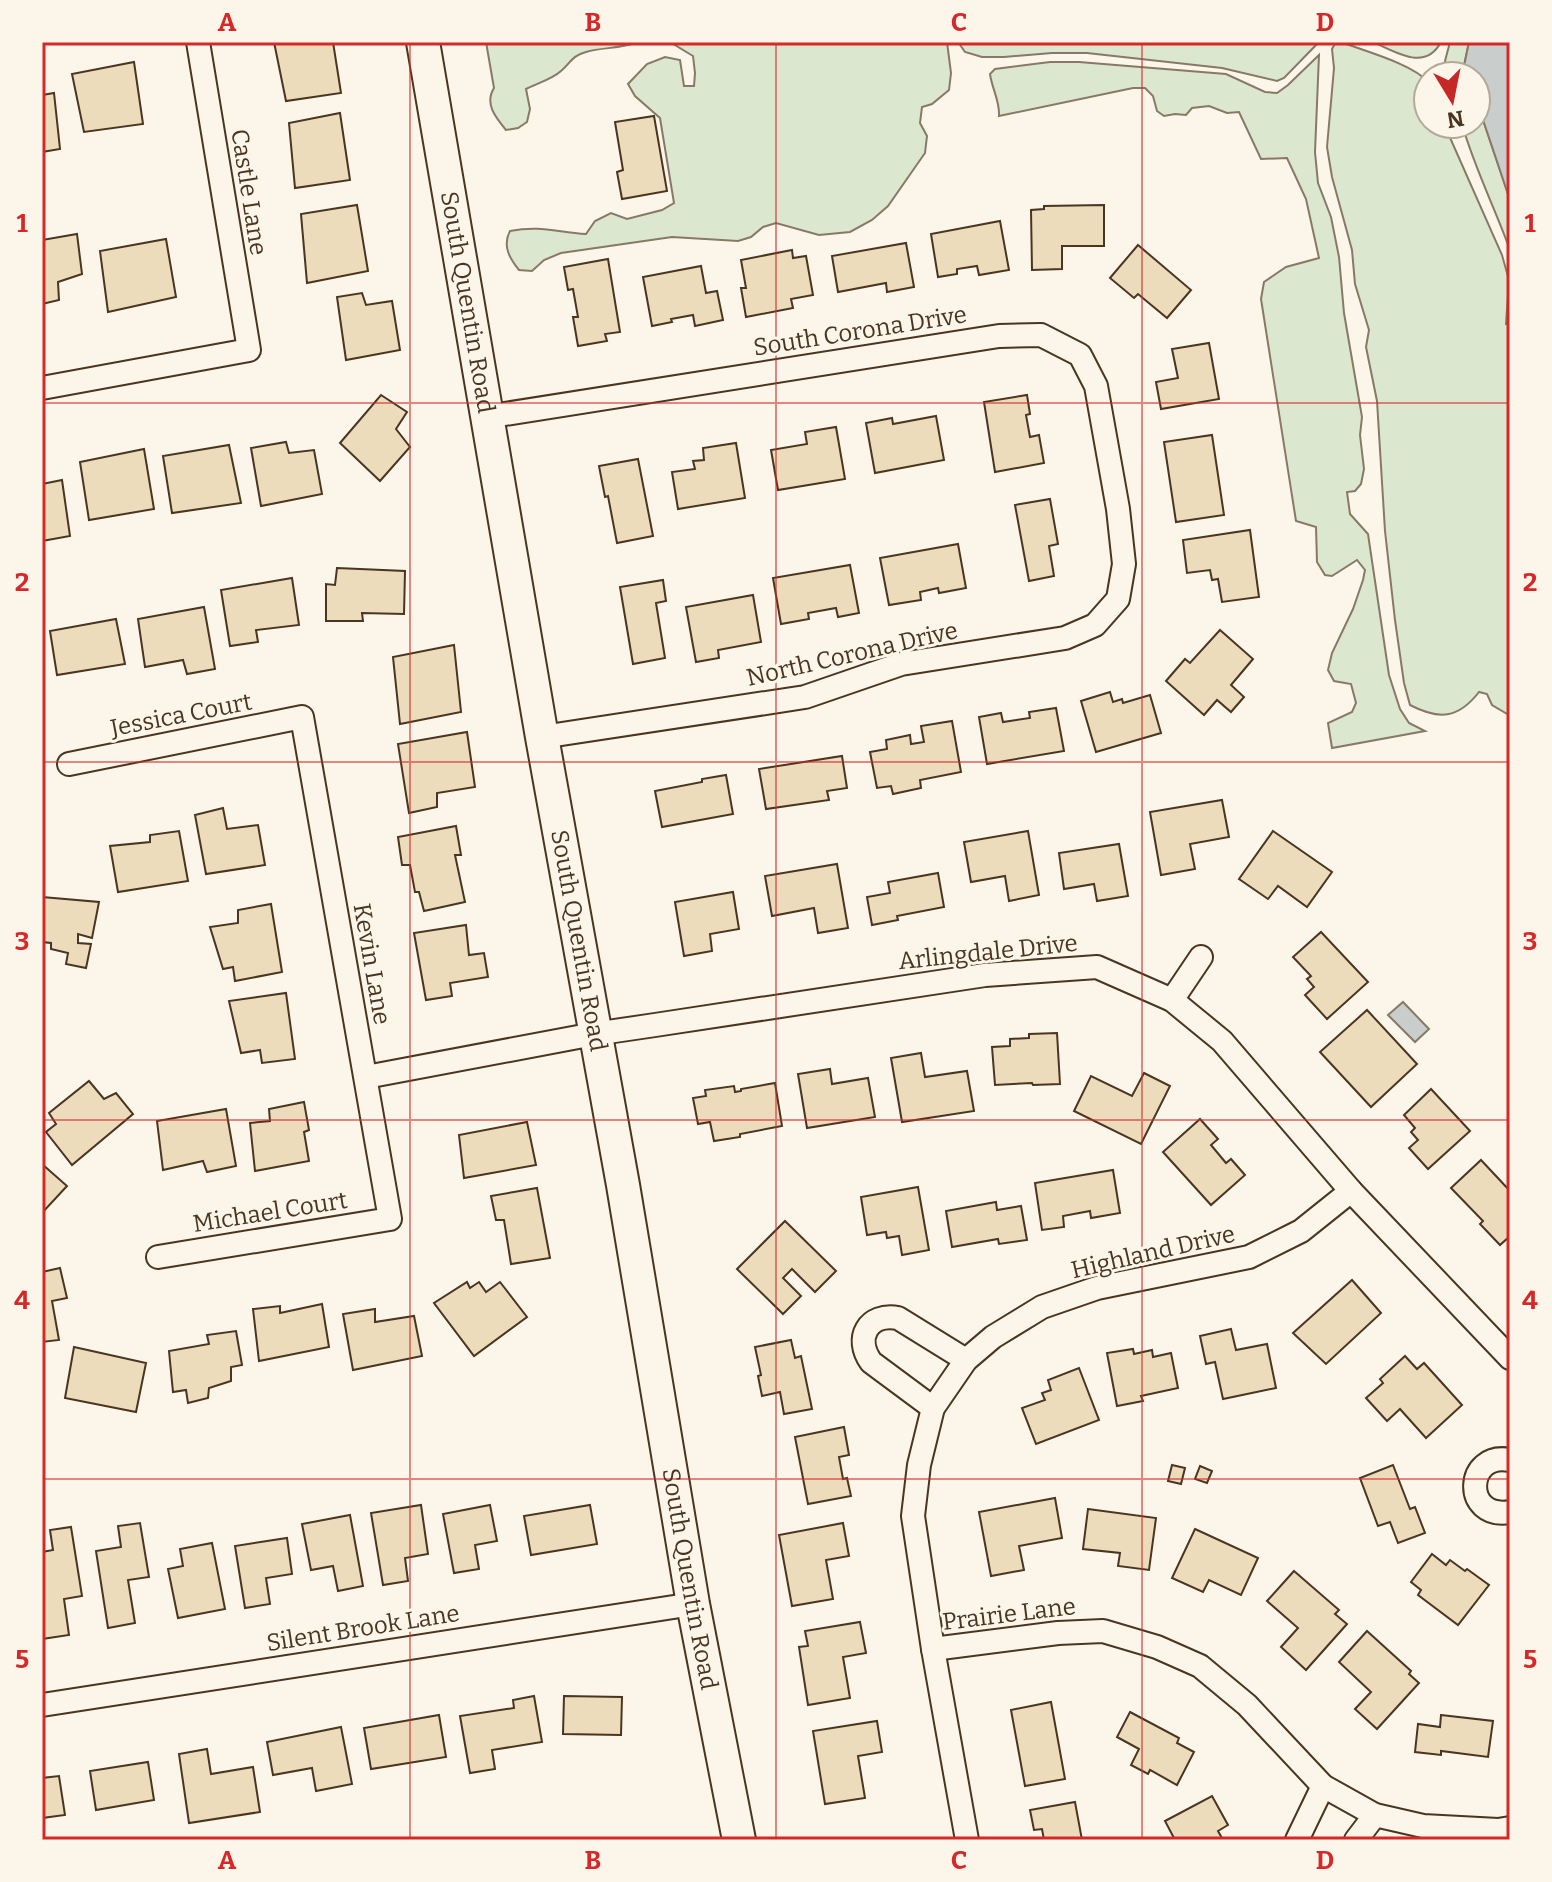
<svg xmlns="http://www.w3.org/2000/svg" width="1552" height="1882" font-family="Bitter,serif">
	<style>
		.green { fill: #dce7d0; stroke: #887966; stroke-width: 2 }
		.water { fill: #c9cecd; stroke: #887966; stroke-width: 2 }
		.building { fill: #ecdcbc; stroke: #4a3520; stroke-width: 2 }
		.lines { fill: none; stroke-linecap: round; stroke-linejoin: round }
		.street-casing { stroke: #4a3520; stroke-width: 26 }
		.secondary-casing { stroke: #4a3520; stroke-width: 36 }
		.street { stroke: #fbf6e9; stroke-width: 22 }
		.secondary { stroke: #fbf6e9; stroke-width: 32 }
		.grid { fill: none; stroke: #d62828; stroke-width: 2; stroke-opacity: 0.55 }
		.labels { text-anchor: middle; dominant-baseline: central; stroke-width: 6; stroke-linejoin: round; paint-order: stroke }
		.street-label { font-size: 24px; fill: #4a3520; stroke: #fbf6e9 }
		.neatline { fill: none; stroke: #d62828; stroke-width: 3 }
		.grid-label { font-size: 26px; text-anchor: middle; font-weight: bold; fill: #d62828 }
	</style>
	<rect width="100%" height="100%" fill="#fbf6e9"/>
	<!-- green -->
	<g class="green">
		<path d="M486,42H637C621,49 603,47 586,52C571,56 571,63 561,71C551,80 537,83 526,89L530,109L527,122L518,128L506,130C496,118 484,104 494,88Z"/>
		<path d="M670,42H947L951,73L949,90L932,104L922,107L920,123L927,136L925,153L888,206L872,220L850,232L819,235L776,223L763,227L751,237L738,241L672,237L561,253L544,260L532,271L519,270C510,259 502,246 510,231C540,225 556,232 586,234L595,221L611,213L627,219L662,210L674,203L660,118L635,96L628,84L647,64L665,57L680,60L684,86H694L695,73L693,56Z"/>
		<path d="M958,42H1318V43L1284,78L1277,81L1222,68L1087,53H1052L1004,57H982L965,52Z"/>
		<path d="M1336,42H1341C1364,51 1413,64 1428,82V124H1444L1502,255L1509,280L1506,324L1510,323L1509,715L1492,705L1487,694L1479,692C1458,719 1439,720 1410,705L1404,683L1395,620L1385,531L1377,401L1366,347L1369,330L1355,284L1352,250L1332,177L1327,147L1334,68L1332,49Z"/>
		<path d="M1373,42H1441C1425,72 1396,52 1373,42Z"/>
		<path d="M1450,42H1469L1464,66L1468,76H1448L1445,61Z"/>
		<path d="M1319,55L1315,152L1318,183L1331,217L1339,257L1344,313L1362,417L1360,435L1364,469L1361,484L1355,491L1347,492L1350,514L1368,534L1389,675L1400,709L1409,723L1425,731L1332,748L1328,723L1352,712L1356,703L1351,684L1334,681L1328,670L1332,653L1353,609L1363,580L1365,570L1357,560L1332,576L1325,575L1317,562L1316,527L1296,521L1261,299L1264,282L1286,267L1319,258L1306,199L1287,158L1261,159L1239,112L1227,113L1209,106L1192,108L1186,115L1175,114L1164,116L1157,111L1153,96L1145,88H1133L999,116C1000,101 992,89 990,74L995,69L1050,62H1079L1226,74L1265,92L1277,93L1288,85Z"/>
		<path d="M1476,99L1510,200V250C1495,208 1474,167 1462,124H1476Z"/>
	</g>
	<!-- water -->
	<g class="water">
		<path d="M1469,42H1510V200L1476,99V76H1468L1464,66Z"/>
		<path d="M1403,1002L1429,1029L1415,1042L1388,1015Z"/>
	</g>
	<!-- building -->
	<g class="building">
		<path d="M274,42H333L341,93L286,101Z"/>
		<path d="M134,62L143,124L84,132L72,74Z"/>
		<path d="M54,93L60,149L42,152V95Z"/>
		<path d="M340,113L350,180L295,188L289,123Z"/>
		<path d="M654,116L667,191L622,199L617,172L623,170L615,122Z"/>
		<path d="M357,205L368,271L307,283L301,214Z"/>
		<path d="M1104,205V246H1062V269L1032,270L1031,210L1044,209V206Z"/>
		<path d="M1000,221L1009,270L979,275L977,266L957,269V274L938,277L931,234Z"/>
		<path d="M77,234L82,274L58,282L59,300L42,304V240Z"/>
		<path d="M166,239L176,297L108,312L100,251Z"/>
		<path d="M906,243L914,287L887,292L886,283L838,292L832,256Z"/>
		<path d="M1138,245L1191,290L1167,318L1138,294L1134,298L1110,278Z"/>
		<path d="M792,250L793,258L806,256L813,295L791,299L793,308L746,317L741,288H746L741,260Z"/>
		<path d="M608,259L620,332L605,334L607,341L578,346L573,317H578L573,289L568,290L564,267Z"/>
		<path d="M701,266L706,293L717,291L723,320L695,326L693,315L671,319L672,322L652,326L643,277Z"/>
		<path d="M362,293L366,305L392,301L400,350L346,360L337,297Z"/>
		<path d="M1209,343L1219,399L1161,409L1156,382L1178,378L1172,349Z"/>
		<path d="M381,395L407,412L396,429L410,447L380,481L340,443Z"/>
		<path d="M1027,395L1030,414L1026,415L1030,437L1039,435L1044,463L995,472L984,402Z"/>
		<path d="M936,416L944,460L875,473L866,423L892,418L893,424Z"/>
		<path d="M836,427L845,479L778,490L771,450L807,444L805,432Z"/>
		<path d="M1212,435L1224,515L1176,522L1164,442Z"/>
		<path d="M286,442L289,453L314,450L322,494L261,506L251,448Z"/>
		<path d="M736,443L745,498L678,509L672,472L695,469L693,461L704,460L703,448Z"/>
		<path d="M229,445L241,503L172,513L163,456Z"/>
		<path d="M144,449L154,509L89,520L80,462Z"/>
		<path d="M638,459L653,536L617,543L608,496L605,497L599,466Z"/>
		<path d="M62,480L70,536L42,541V484Z"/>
		<path d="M1050,499L1058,544L1049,546L1054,576L1029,581L1015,505Z"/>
		<path d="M1250,530L1259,597L1222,602L1218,579L1212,580L1210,570L1187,573L1183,540Z"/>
		<path d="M958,544L966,588L939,593L938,588L920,592L921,600L889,605L880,558Z"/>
		<path d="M850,565L859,613L838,617L836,608L808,613L809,619L781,624L773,578Z"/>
		<path d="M337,568L405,571L404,614L362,613L363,621H326V584L335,585Z"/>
		<path d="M292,578L299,625L256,630L258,642L230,646L221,590Z"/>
		<path d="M663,580L666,601L656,603L665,658L633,664L620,587Z"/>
		<path d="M753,595L761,642L718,650L719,658L696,662L686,607Z"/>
		<path d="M204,607L215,669L187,674L183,660L145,667L138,619Z"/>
		<path d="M116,619L125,664L57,675L50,631Z"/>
		<path d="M1220,630L1253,659L1231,685L1244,697L1231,712L1217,700L1204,715L1166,681L1185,659L1190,663Z"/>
		<path d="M454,645L461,712L400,724L393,657Z"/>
		<path d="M1110,692L1113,702L1122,699L1123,703L1150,695L1161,733L1096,752L1081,701Z"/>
		<path d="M1056,708L1064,751L987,764L979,717L1001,713L1003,722L1030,718L1029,712Z"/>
		<path d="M952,721L961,772L920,780L921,788L893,794L891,786L877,788L870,752L887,749L886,740L910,735L911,744L924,742L921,726Z"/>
		<path d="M467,732L475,787L437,793V807L409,813L398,744Z"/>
		<path d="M842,756L847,788L827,791L829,800L766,809L759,769Z"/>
		<path d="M726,775L733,814L662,827L655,791L702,782V779Z"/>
		<path d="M1222,800L1229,837L1190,844L1195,869L1161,875L1150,812Z"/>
		<path d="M223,808L227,829L258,825L265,865L206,874L195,815Z"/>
		<path d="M456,826L461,855H455L465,902L424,911L419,892H415L410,865H402L398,837Z"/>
		<path d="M179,831L188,881L118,892L110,846L150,842V835Z"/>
		<path d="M1028,831L1039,895L1009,901L1005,876L971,882L964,842Z"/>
		<path d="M1273,831L1332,872L1307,907L1278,886L1268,899L1239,879Z"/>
		<path d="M1119,844L1128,896L1097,901L1094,884L1064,889L1059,853Z"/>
		<path d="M837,864L848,928L818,933L814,908L772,916L765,876Z"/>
		<path d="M938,873L944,907L897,916L898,920L872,925L867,897L890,893L888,882Z"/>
		<path d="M733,892L739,929L710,934L712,951L684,956L675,902Z"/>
		<path d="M42,897L99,902L92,938L78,934V943L91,944L86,968L66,964L68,953L51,949V943L42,942Z"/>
		<path d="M271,904L282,972L235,981L233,967L223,969L210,927L238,923V910Z"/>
		<path d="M466,925L469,955L484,953L488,977L450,983L452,996L426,1000L414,933Z"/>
		<path d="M1321,932L1368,982L1327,1019L1305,995L1314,987L1307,979L1311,976L1293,957Z"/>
		<path d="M286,993L295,1059L262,1063L260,1050L241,1053L229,1001Z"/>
		<path d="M1367,1010L1417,1064L1371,1107L1320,1052Z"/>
		<path d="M1057,1033L1060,1084L1033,1085L1032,1083L995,1085L992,1047L1010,1046V1039L1029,1038V1034Z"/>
		<path d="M921,1053L925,1077L967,1071L974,1111L902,1122L891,1058Z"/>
		<path d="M830,1069L832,1084L868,1078L875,1117L807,1128L798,1074Z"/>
		<path d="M1144,1073L1170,1086L1141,1144L1074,1111L1091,1076L1132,1096Z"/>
		<path d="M89,1081L104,1099L116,1093L133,1114L72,1165L46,1132L56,1124L49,1113Z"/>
		<path d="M775,1083L782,1126L740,1134V1137L714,1141L710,1122L698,1124L693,1098L706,1096L705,1090L734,1086L735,1092L741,1091V1089Z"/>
		<path d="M1431,1089L1470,1131L1428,1169L1409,1148L1418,1140L1411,1132L1415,1128L1404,1115Z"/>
		<path d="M304,1102L309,1130L304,1132L309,1161L255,1171L250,1123L270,1121L269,1109Z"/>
		<path d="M226,1109L236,1166L207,1172L203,1161L163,1170L157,1121Z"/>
		<path d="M1200,1119L1218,1139L1211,1145L1226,1163L1231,1159L1245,1175L1211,1205L1163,1152Z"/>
		<path d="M527,1122L536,1165L464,1178L459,1135Z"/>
		<path d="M1481,1160L1510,1191V1236L1500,1245L1480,1224L1483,1221L1451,1188Z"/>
		<path d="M42,1164L67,1186L42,1213Z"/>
		<path d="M1113,1170L1120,1213L1091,1218L1090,1211L1063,1216L1064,1227L1042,1230L1035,1183Z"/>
		<path d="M918,1187L929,1250L902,1255L899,1236L887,1238L886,1232L867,1235L861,1197Z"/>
		<path d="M537,1188L550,1258L511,1264L504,1220H496L491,1196Z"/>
		<path d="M996,1202L997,1210L1021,1206L1027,1240L999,1244L998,1239L952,1247L946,1211Z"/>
		<path d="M785,1221L836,1271L815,1292L792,1269L783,1278L801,1296L783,1314L737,1269Z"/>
		<path d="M60,1268L67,1298L52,1301L59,1340L42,1342V1272Z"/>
		<path d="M1352,1280L1381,1313L1326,1364L1293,1333Z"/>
		<path d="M467,1282L470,1288L479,1282L486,1292L500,1282L527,1317L474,1356L434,1303Z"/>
		<path d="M322,1304L329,1347L259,1361L253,1309L280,1306V1313Z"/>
		<path d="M375,1309V1322L414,1316L422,1356L353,1370L343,1314Z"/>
		<path d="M1231,1329L1236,1350L1267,1344L1276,1388L1223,1399L1215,1362L1206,1364L1200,1336Z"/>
		<path d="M236,1331L242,1365L231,1367V1381L209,1388L208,1398L188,1403L186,1390L173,1392L169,1351L209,1344L207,1335Z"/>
		<path d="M791,1340L795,1358L801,1356L812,1409L784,1414L780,1392L762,1396L758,1376L761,1375L755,1347Z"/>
		<path d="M74,1347L146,1363L136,1412L65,1398Z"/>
		<path d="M1133,1349L1134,1354L1152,1350L1153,1357L1171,1353L1178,1388L1141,1396L1143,1401L1117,1406L1107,1353Z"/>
		<path d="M1405,1356L1417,1369L1424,1363L1462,1405L1426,1438L1400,1409L1387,1421L1366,1398L1383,1383L1380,1379Z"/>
		<path d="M1079,1368L1099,1420L1036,1444L1022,1408L1045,1400L1042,1393L1051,1390L1048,1380Z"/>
		<path d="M844,1427L849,1455L839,1457L843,1479L847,1478L851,1496L808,1504L795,1437Z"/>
		<path d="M1172,1465L1185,1468L1181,1484L1168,1481Z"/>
		<path d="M1393,1465L1410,1509L1415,1507L1425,1533L1398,1543L1390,1522L1378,1526L1360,1478Z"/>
		<path d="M1200,1466L1212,1471L1207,1483L1195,1479Z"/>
		<path d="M1055,1498L1062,1538L1019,1546L1024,1570L991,1576L979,1512Z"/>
		<path d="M421,1505L428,1554L405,1558L408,1581L383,1585L371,1513Z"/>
		<path d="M490,1505L497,1541L475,1545L479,1569L454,1573L443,1514Z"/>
		<path d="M590,1505L597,1544L531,1555L524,1516Z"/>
		<path d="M1088,1509L1156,1518L1149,1570L1118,1566L1120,1553L1083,1549Z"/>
		<path d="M350,1515L363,1586L338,1591L333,1566L311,1570L302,1524Z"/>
		<path d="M140,1523L149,1577L128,1580L135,1623L108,1628L96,1551L121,1547L118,1526Z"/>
		<path d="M843,1523L849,1556L826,1560L833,1599L792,1606L779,1535Z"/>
		<path d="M71,1527L82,1596L64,1599L69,1635L42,1639V1552L53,1550L50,1530Z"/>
		<path d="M1195,1529L1258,1558L1241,1595L1209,1580L1203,1592L1172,1578Z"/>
		<path d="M287,1538L292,1574L266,1578L270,1604L245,1608L235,1546Z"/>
		<path d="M212,1543L225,1609L178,1618L168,1569L183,1566L180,1549Z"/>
		<path d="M1432,1554L1446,1565L1450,1560L1465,1571L1467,1569L1489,1585L1458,1625L1418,1595L1421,1590L1411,1582Z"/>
		<path d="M1294,1571L1339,1610L1335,1614L1347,1624L1306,1670L1281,1647L1298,1628L1267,1601Z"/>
		<path d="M860,1622L866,1653L843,1657L850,1698L808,1705L799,1647L808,1646L805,1631Z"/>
		<path d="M1367,1631L1411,1671L1409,1674L1419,1683L1377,1729L1355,1709L1371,1692L1339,1662Z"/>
		<path d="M534,1696L542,1742L492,1750L495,1769L470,1773L460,1716L514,1708L513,1700Z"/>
		<path d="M564,1696L622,1697L621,1735L563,1734Z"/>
		<path d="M1051,1702L1065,1779L1025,1786L1011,1710Z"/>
		<path d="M1130,1712L1179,1738L1177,1743L1194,1752L1177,1785L1150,1770L1148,1774L1131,1765L1139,1749L1117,1737Z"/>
		<path d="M439,1715L446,1757L371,1769L364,1728Z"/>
		<path d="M1441,1715L1493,1721L1488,1757L1441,1751V1755L1415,1752L1418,1724L1440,1727Z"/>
		<path d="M877,1721L882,1752L858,1756L865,1798L825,1804L813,1731Z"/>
		<path d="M341,1727L352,1784L316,1791L312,1768L273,1775L267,1742Z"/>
		<path d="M207,1749L211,1774L253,1767L260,1812L189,1823L179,1754Z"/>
		<path d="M148,1762L154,1800L96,1810L90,1771Z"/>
		<path d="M59,1776L65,1815L42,1818V1778Z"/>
		<path d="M1212,1796L1228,1825L1218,1831L1223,1840H1175L1165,1821Z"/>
		<path d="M1075,1802L1082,1840H1044L1042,1829L1034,1830L1030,1810Z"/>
	</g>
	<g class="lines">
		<!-- street casing -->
		<g class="street-casing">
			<g id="street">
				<path d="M42,388L249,350L198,42"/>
				<path d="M486,417L999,336L1041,335L1080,355L1096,386L1118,509L1124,564L1118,599L1095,625L1065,638L901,664L805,697L542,737"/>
				<path d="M69,764L302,717L390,1219L158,1257"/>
				<path d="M1172,1000L1201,957"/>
				<path d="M366,1077L594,1034L655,1025L985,975L1097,967L1172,1000L1222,1041L1351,1191L1510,1358"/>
				<path d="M933,1408L871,1362C854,1338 868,1313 898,1318L966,1360"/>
				<path d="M1510,1460C1465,1451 1462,1520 1510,1512"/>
				<path d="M933,1649L1058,1633L1103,1631L1157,1647L1200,1666L1247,1705L1323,1786L1375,1815L1423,1826L1498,1830L1510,1828"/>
				<path d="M42,1705L693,1604"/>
				<path d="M967,1840L933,1649L913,1516L919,1465L933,1408L966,1360L993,1337L1042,1307L1097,1288L1249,1257L1301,1231L1351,1191"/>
				<path d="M1297,1840L1323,1786"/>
				<path d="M1356,1840L1375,1815"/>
			</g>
		</g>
		<!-- secondary casing -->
		<g class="secondary-casing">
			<g id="secondary">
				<path id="s1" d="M423,42L542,737L623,1185L693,1604L739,1840"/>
			</g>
		</g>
		<!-- street -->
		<use href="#street" class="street"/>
		<!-- secondary -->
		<use href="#secondary" class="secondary"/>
	</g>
	<!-- grid -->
	<path class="grid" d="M410,42V1840M776,42V1840M1142,42V1840M42,403H1510M42,762H1510M42,1120H1510M42,1479H1510"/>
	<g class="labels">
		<!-- street labels -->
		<g class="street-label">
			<text transform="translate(249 192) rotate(81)">Castle Lane</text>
			<text stroke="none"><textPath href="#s1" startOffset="264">South Quentin Road</textPath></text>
			<text transform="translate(860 331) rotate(-9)">South Corona Drive</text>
			<text transform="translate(852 654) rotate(-13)">North Corona Drive</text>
			<text transform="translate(181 715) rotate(-11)">Jessica Court</text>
			<text stroke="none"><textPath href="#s1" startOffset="912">South Quentin Road</textPath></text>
			<text transform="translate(988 952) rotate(-6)">Arlingdale Drive</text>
			<text transform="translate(372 964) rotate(80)">Kevin Lane</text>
			<text transform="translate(270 1212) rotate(-9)">Michael Court</text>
			<text transform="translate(1153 1252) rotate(-13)">Highland Drive</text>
			<text stroke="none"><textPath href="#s1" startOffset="1560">South Quentin Road</textPath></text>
			<text transform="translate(1009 1614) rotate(-7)">Prairie Lane</text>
			<text transform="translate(363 1628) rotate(-9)">Silent Brook Lane</text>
		</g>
	</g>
	<!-- border -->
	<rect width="1552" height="1882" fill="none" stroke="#fbf6e9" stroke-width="88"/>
	<!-- north arrow -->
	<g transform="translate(1452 100) rotate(170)"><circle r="38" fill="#fbf6e9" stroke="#b4a999" stroke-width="2"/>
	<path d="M0-6L14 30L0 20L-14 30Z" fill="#c62828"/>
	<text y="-12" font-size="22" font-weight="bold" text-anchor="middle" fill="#4a3520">N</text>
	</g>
	<rect x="44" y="44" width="1464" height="1794" class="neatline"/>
	<g class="grid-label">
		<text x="227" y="31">A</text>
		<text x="593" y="31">B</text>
		<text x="959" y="31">C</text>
		<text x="1325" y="31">D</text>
		<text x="22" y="232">1</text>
		<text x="1530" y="232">1</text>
		<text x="22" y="591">2</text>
		<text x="1530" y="591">2</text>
		<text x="22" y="950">3</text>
		<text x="1530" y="950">3</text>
		<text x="22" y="1309">4</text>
		<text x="1530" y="1309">4</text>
		<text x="22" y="1668">5</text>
		<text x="1530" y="1668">5</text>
		<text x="227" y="1869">A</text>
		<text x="593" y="1869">B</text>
		<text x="959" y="1869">C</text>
		<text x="1325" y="1869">D</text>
	</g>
</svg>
